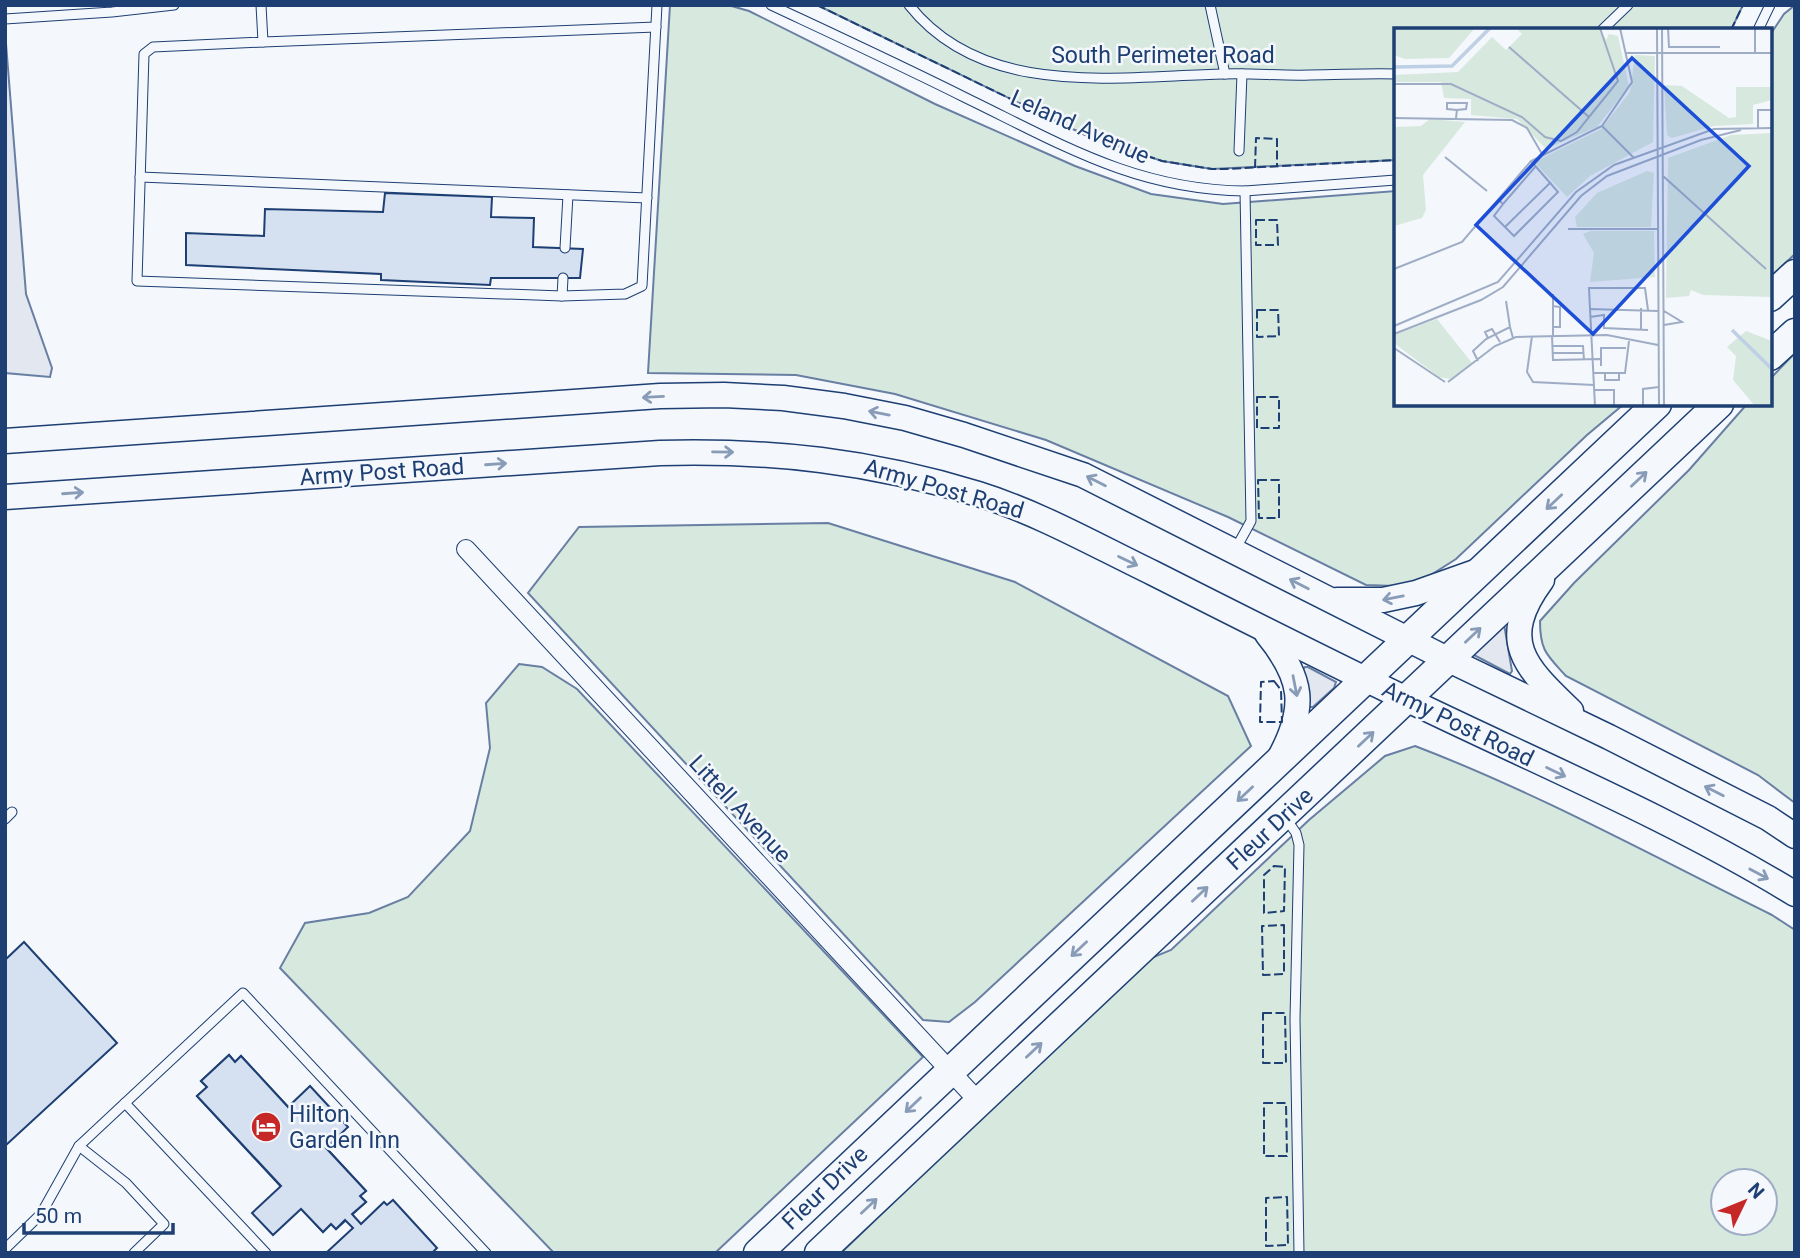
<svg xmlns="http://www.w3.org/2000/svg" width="1800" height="1258" font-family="Roboto,sans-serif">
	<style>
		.green { fill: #d7e8df; stroke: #687fa3; stroke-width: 2; fill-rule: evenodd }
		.parking { fill: #e3e8f0; stroke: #687fa3; stroke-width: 2 }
		.building { fill: #d5e0f0; stroke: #1d3f73; stroke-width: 2 }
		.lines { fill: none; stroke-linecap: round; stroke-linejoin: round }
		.lane-casing { stroke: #1d3f73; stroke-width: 11 }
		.street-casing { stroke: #1d3f73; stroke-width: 20 }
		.secondary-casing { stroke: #1d3f73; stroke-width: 27 }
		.primary-casing { stroke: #1d3f73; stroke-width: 31 }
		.lane { stroke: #f4f7fb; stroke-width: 9 }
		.street { stroke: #f4f7fb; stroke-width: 18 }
		.secondary { stroke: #f4f7fb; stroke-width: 24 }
		.primary { stroke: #f4f7fb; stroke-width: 28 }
		.fence { stroke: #1d3f73; stroke-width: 2; stroke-dasharray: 9 3.5; stroke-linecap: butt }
		.oneway { stroke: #889bb7 }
		.labels { text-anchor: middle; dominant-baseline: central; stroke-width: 5; stroke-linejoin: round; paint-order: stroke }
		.street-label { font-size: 23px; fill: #1d3f73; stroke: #f4f7fb }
		.poi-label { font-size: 23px; fill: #1d3f73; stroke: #f4f7fb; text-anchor: start }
		.inset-river { fill: none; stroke: #bed0e5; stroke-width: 3.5 }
		.inset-road { fill: none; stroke: #9eadc5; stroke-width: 2 }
		.view { fill: #1d4ed8; fill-opacity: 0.15; stroke: #1d4ed8; stroke-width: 3.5 }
		.inset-edge { fill: none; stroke: #1d3f73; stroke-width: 3.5 }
	</style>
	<rect width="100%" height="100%" fill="#f4f7fb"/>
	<!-- green -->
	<g class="green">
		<path d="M670,5H728L749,11L935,104L1075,166L1151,194L1223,204L1396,191V404H1624L1587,435L1456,559L1426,578L1395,586L1366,585L1228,517L1046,440L895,394L796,375L648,373Z"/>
		<path d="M817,5H1743L1731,30H1396V160L1212,169L1162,161L1085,135Z"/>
		<path d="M1795,5V254L1770,277V35L1784,14Z"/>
		<path d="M1795,353V803L1758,775L1566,676C1547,655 1540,651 1540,621L1574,583L1689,470L1747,404H1770V379Z"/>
		<path d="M828,523L1015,582L1228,696L1251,746L975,1002L949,1022L923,1020L528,593L579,527Z"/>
		<path d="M519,664L542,667L577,689L923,1057L715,1253H554L280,968L305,923L369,913L408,897L470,831L490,748L486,703Z"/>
		<path d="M1415,746C1538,793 1654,857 1772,915L1795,930V1253H841L1144,961L1171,950L1309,820L1385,756ZM1723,1181H1765V1223H1723Z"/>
	</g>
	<!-- parking -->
	<g class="parking">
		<path d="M5,31L26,294L52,368L50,377L5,373Z"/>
		<path d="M1504,624L1512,671L1510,674L1472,654Z"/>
		<path d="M1305,667H1308L1336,682L1334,688L1313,707H1309L1303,669Z"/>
	</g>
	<!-- building -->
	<g class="building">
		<path d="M385,193L492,197L491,217L534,218L533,247L583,249L580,278H491L490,285L381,280V274L186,265V233L264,236L265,209L383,212Z"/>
		<path d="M24,942L117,1043L5,1146V960Z"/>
		<path d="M229,1055L235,1062L241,1056L366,1191L360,1196L366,1202L336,1229L331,1224L323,1232L197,1096L207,1087L201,1081Z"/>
		<path d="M229,1055L235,1062L241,1056L288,1107L310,1086L348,1127L326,1148L366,1191L360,1196L366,1202L352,1214L361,1224L384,1202L387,1205L393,1200L437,1248L432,1253H326L353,1228L345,1220L336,1229L331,1224L323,1232L301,1209L273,1235L252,1213L281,1186L197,1096L207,1087L201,1081Z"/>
	</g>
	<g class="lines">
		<!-- lane casing -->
		<g class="lane-casing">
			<g id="lane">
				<path d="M261,5L263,42L153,47L144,54L137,281L562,296L625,294L642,286L657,5"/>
				<path d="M771,5C835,35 900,65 964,97C1059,143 1135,190 1245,191L1396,180"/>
				<path d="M909,5C984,100 1118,76 1224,74C1253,73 1282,76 1310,75C1339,75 1367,73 1396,74"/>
				<path d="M1210,5L1225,74"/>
				<path d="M5,19L112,12L174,5"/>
				<path d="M1602,30L1628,5"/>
				<path d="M1758,30L1770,5"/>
				<path d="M263,42L656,27"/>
				<path d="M1239,151L1242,74"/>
				<path d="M140,177L647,198"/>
				<path d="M565,248L568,195"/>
				<path d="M562,296L563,278"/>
				<path d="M1235,550L1251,521L1245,191"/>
				<path d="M1285,817L1296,833L1299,845L1295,1019L1299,1253"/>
				<path d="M5,819L12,812"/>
				<path d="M125,1103L243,993L486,1253"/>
				<path d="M79,1146L126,1183L164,1224L134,1253"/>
				<path d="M5,1249L41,1214L79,1146L125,1103L266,1253"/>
			</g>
		</g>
		<!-- street casing -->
		<g class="street-casing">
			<path id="street" d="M466,549L979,1102"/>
		</g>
		<!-- secondary casing -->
		<g class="secondary-casing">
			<g id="secondary">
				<path d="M5,441L660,396L724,395L783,398L844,406L905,418L964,435L1083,475L1447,659L1609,737L1768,818L1795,836"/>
				<path d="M5,497L660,453C773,450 870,461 978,494C1039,513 1095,545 1153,573C1236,615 1319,657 1402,697C1533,761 1671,818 1795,894"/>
				<path d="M1542,580C1497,641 1525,667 1571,711"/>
				<path d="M1337,600H1383L1416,593L1478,571"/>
				<path d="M1267,634C1303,678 1307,707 1280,757"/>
			</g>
		</g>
		<!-- primary casing -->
		<g class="primary-casing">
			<g id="primary">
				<path d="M1770,297L1795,274"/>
				<path d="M1770,356L1795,333"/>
				<path d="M758,1253L1657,404"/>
				<path d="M819,1253L1719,404"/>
			</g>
		</g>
		<!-- lane -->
		<use href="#lane" class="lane"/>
		<!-- street -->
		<use href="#street" class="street"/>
		<!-- secondary -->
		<use href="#secondary" class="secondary"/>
		<!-- primary -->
		<use href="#primary" class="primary"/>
		<!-- fence -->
		<g class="fence">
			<path d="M817,5L1085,135L1162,161L1212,169H1226L1396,160"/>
			<path d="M1731,30L1743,5"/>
			<path d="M1255,168L1256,138L1277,139V167"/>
			<path d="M1256,220H1277L1278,245H1256Z"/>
			<path d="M1257,310H1278L1279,336L1257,337Z"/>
			<rect x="1257" y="397" width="22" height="31"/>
			<path d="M1258,480H1279V518H1259Z"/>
			<path d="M1274,681L1281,690L1282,722H1260L1261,682Z"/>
			<path d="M1274,866L1285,867L1284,911L1264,913V875Z"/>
			<path d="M1284,925V974L1263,975L1262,926Z"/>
			<path d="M1263,1013H1285L1286,1063H1263Z"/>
			<path d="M1264,1103H1286L1287,1156H1264Z"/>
			<path d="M1287,1197L1288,1245L1266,1246V1198Z"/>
		</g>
	</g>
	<!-- one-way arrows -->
	<defs><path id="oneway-shaft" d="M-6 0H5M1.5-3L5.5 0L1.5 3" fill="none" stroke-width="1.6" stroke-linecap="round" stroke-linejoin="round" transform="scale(1.75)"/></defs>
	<g class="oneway">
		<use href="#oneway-shaft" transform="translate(653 397) rotate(177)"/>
		<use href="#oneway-shaft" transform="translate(879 413) rotate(-169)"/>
		<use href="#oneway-shaft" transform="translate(723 452) rotate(1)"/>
		<use href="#oneway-shaft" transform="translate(496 464) rotate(-4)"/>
		<use href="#oneway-shaft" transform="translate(1639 479) rotate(-43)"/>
		<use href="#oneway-shaft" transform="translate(1096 481) rotate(-153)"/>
		<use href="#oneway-shaft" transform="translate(73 493) rotate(-4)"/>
		<use href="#oneway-shaft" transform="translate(1554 502) rotate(137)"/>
		<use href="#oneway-shaft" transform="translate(1128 561) rotate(26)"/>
		<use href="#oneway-shaft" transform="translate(1299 584) rotate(-153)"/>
		<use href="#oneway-shaft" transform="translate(1393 598) rotate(169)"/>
		<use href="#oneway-shaft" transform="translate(1473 635) rotate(-43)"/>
		<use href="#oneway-shaft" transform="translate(1295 686) rotate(79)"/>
		<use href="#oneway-shaft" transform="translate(1366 739) rotate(-43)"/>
		<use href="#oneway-shaft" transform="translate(1556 772) rotate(26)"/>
		<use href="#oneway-shaft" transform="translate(1714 791) rotate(-153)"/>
		<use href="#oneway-shaft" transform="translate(1245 794) rotate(137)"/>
		<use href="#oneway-shaft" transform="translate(1759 874) rotate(28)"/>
		<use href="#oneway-shaft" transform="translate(1200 894) rotate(-43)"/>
		<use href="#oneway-shaft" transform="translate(1079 949) rotate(137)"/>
		<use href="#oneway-shaft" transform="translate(1034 1050) rotate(-43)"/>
		<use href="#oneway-shaft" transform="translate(913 1105) rotate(136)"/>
		<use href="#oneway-shaft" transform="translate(869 1206) rotate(-43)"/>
	</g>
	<!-- icons -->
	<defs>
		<g id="hotel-disc" transform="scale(1.575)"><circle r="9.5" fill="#c62828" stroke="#f4f7fb"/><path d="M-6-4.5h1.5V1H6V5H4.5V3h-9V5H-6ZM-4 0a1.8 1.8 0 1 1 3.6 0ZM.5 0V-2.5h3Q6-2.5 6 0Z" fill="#fff"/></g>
	</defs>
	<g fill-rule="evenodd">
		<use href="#hotel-disc" x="266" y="1127"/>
	</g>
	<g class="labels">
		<!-- street labels -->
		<g class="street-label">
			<text x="1163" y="55">South Perimeter Road</text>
			<text transform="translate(1080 127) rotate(24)">Leland Avenue</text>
			<text transform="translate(382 472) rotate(-4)">Army Post Road</text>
			<text transform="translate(944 489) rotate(16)">Army Post Road</text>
			<text transform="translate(1458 724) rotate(26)">Army Post Road</text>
			<text transform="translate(740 809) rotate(47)">Littell Avenue</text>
			<text transform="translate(1270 829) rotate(-43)">Fleur Drive</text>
			<text transform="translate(825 1188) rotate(-44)">Fleur Drive</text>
		</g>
		<!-- poi labels -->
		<g class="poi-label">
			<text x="289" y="1114">Hilton<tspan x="289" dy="26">Garden Inn</tspan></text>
		</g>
	</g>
	<!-- overview -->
	<g transform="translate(1394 28)">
		<rect width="378" height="378" fill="#f4f7fb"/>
		<path d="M0,0H81L55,30L11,31L0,27ZM122,0H205L212,12L215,6L224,8L235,58L203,99L152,121L123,91L77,87V71L50,70L47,54H0V47L64,44L98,9L112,22L128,6ZM241,27L261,28L259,114L196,148L173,169L140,134L207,101L236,64ZM270,57L288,58L335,90L342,89V59H378V72L359,77V96L320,98L278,110L273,107ZM36,91L71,94L29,147L32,182L28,190L0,198V92L2,99L27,98ZM378,105V269L309,267L297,262L295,268L272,270L274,130L337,107ZM253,143L260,145L257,199H183L181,189L203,165ZM196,203H260L261,249L196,254L200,225L189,206ZM43,291L78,335L56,351L45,349L0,315V307ZM352,303L378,313V378H361L339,352L342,328L333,319Z" fill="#d7e8df"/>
		<path class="inset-river" d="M0,39L58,38L96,0M338,302L378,341"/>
		<path class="inset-road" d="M263,0L265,378M268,0L270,378M274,0L275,19H326M361,0V25M115,19L195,89M231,25H378M0,56H57L128,89L151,109L167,113L183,104L224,53L206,0M0,90L118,92L133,100L148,126M62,90L63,82L72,81L73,75H53V81L63,82M208,98L240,130M364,100V82H378M51,129L93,163M269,148L372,241M105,172L109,176L100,188L120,208L164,164L137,133M109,176L142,138M111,199L157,154M174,201H264M0,241L68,214L137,133L208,98L238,54L226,0M159,266V308M112,273L116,299M159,278L166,279V299H159M247,280V302M196,281L195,260H251L254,282M270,283L288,294L270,297M196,289L210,287V300L254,302M0,298L104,254L182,164L220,137L320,101L378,100M0,306L87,272L109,259L187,168L213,148L307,112L347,102M138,308L133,344L139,354L200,357M158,308L159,332L206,331M94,310L91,304L98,301L106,314M158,318H189L190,332M0,320L51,354M158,325H189M84,333L79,323L92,311L116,299L119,310M207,338V320H232M199,345H231L235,313M211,345V352H225V345M54,354L101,318L122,309L213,307L264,317M200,362H220V378M201,378L196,281L264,283M249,378V361L265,359"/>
		<path class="view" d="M238,30L355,138L199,306L82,197Z"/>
		<rect width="378" height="378" class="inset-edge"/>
	</g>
	<!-- border -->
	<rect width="1800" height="1258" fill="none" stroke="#1d3f73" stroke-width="14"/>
	<!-- north arrow -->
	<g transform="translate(1744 1202) rotate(47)"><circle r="33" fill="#f4f7fb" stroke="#9eadc5" stroke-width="2"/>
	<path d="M0-5L12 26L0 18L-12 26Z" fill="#c62828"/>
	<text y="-10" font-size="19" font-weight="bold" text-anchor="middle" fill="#1d3f73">N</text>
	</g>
	<!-- scale -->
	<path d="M24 1223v10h149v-10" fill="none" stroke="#1d3f73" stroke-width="3.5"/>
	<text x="35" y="1223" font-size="21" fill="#1d3f73" stroke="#f4f7fb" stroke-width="5" paint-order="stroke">50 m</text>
</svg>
